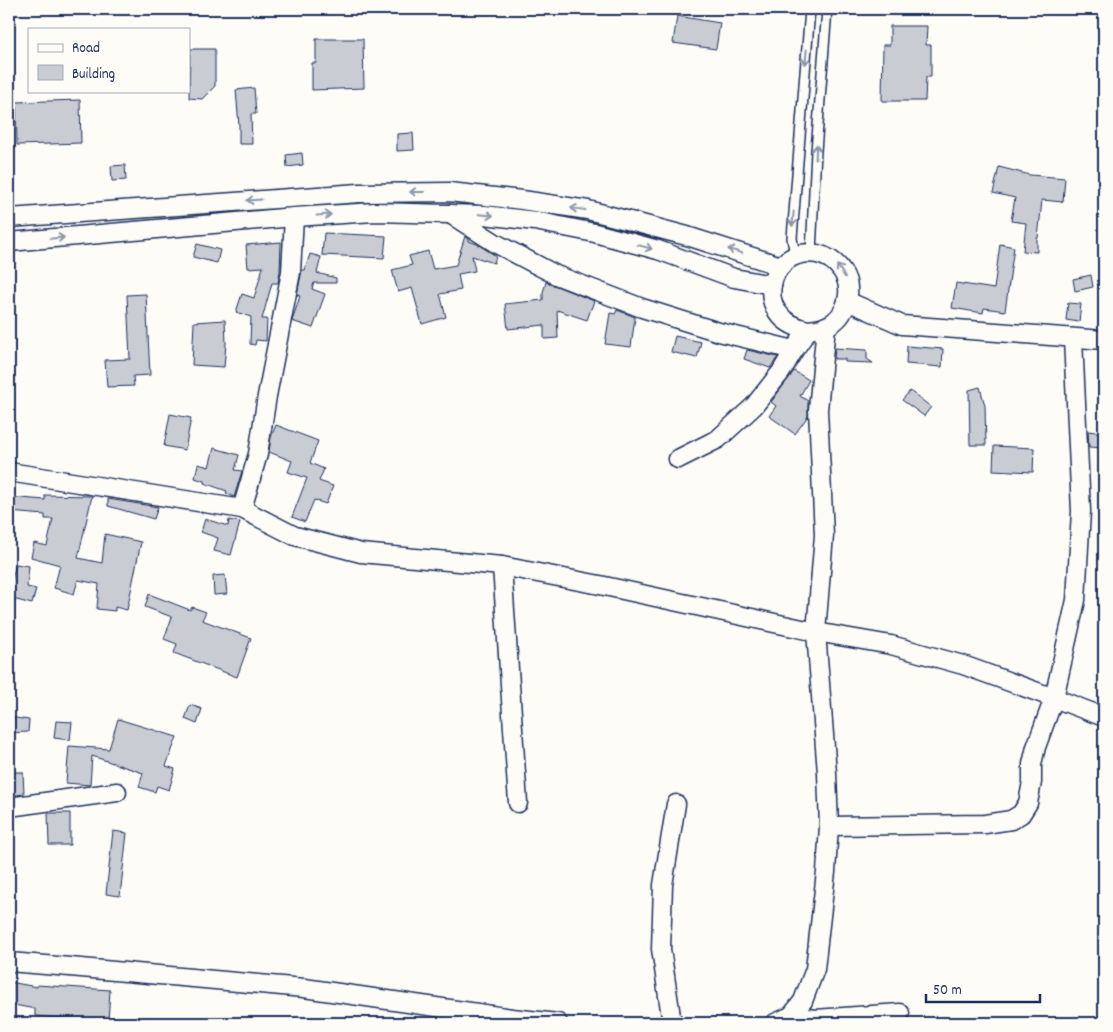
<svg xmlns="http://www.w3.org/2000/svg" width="1113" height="1032" font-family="Dekko,sans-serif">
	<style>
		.building { fill: #c9ccd3; stroke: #1b2f5e }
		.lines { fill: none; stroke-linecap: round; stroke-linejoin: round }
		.lane-casing { stroke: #1b2f5e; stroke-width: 12 }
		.street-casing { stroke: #1b2f5e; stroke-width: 21 }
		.lane { stroke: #fdfcf7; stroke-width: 9 }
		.street { stroke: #fdfcf7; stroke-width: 18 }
		.oneway { stroke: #8c96aa }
	</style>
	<rect width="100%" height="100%" fill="#fdfcf7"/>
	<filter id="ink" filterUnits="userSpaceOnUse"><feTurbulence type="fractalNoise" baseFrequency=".02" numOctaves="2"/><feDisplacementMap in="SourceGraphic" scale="10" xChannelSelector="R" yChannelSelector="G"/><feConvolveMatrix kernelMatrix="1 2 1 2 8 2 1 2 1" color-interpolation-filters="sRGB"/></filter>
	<g filter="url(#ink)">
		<!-- building -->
		<g class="building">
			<path d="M677,16L720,23L716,49L673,43Z"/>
			<path d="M890,26H927L926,45H931V77H926L925,101H882L883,45H890Z"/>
			<path d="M316,39H363L364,88L312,90V63H316Z"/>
			<path d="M190,49H215V86L202,99L189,98Z"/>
			<path d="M254,88L256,114H251L252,144H239V126L236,90Z"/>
			<path d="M80,100L81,143L17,145L16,102Z"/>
			<path d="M413,133L414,150L397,151V134Z"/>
			<path d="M302,153L303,165L287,167L286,155Z"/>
			<path d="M125,165L126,180L112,181L111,166Z"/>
			<path d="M999,167L1030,175L1065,178L1063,202L1042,200L1038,238H1037V252L1023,251L1026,223L1011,221L1015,198L993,193Z"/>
			<path d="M324,233L386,236L384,258L322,255Z"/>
			<path d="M465,236L469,239V241L477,244L496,256L494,263L472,256L475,271L458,274L461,290L440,294L446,317L422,324L412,288L398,292L392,270L412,265L409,256L428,251L433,269L456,265Z"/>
			<path d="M281,242L280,271L278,283H272L262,319H267L266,341L256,340L255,345L250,344L251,317L236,312L242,294L254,298L263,267L248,268L246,245Z"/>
			<path d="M197,244L220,250L217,263L193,257Z"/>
			<path d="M1000,244L1014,247L1005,311L984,308L983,313L952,308L956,283L994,289Z"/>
			<path d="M310,254L321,257L317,273L336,278V283H314L312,289L325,294L313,328L292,321L300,296L297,295L302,270H305Z"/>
			<path d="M1091,275L1093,287L1075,291L1073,279Z"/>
			<path d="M546,282L594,301L587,320L557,310L558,338L544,339V325L508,329L505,304L543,300V292Z"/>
			<path d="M146,294L150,375L133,376L134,386L107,387L105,360L130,359L127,295Z"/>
			<path d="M1068,303L1081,304L1079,322L1066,320Z"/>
			<path d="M617,310L635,317L631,347L605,344L610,313L615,314Z"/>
			<path d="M225,320L226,344L224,367L192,365L194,322Z"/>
			<path d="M675,336L701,342L697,358L671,352Z"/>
			<path d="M907,346L943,349L942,367L906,364Z"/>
			<path d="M835,348L867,350V359L873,363L845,362V359H834Z"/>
			<path d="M747,350L778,357L770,368L744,359Z"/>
			<path d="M794,371L809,380L800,396L808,401V416L795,434L769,416L776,406L771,402Z"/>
			<path d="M980,387L985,406L986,445H970L969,390Z"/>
			<path d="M910,391L931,407L924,416L902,400Z"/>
			<path d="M170,414L191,418L185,450L164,446Z"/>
			<path d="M276,425L318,441L310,463L324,469L319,481L333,486L326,504L314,500L305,522L292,517L307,478L288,472L292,461L269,452L271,437Z"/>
			<path d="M1088,431L1104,433V448L1089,447Z"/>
			<path d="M994,446L1034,448L1033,472L993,470Z"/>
			<path d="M214,448L239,455L235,470L242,471L234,497L226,493L227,491L204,483V481L195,478L198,464L209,467Z"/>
			<path d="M45,495L92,496L78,558L102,563L105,534L141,542L127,610L115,607V611L97,609L99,584L78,580L74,594L54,588L60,565L31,557L34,543L47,546L53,519H45V515L9,512V497L45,500Z"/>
			<path d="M108,499L158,507L154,519L108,506Z"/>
			<path d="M205,519L228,526L229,520L240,522L231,555L214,551L218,538L201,532Z"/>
			<path d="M16,564L29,566L27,587L36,589L32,604L9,598V590Z"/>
			<path d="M225,575L227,594L214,595L213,576Z"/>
			<path d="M149,594L190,610L192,607L206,612L202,620L251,638L237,677L174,653L177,644L164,639L172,617L145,607Z"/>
			<path d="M190,705L202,709L197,724L185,719Z"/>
			<path d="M9,717L29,720L28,732L9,733Z"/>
			<path d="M118,719L177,737L166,766L175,769L169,790L157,786L155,792L139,787L143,773L92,756L90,785L66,783L69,746L109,749Z"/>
			<path d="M56,721L72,722L70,740L54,738Z"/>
			<path d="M9,772H23L24,794L9,796Z"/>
			<path d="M48,813H70V845H49Z"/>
			<path d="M113,831L127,833L120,896L106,894Z"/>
			<path d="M9,982L37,987V985L110,990L108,1022L35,1016V1009L9,1004Z"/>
		</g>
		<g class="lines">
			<!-- lane casing -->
			<g class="lane-casing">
				<g id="lane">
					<path d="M811,253L816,151L827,9"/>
					<path d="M795,256L792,238L810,9"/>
				</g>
			</g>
			<!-- street casing -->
			<g class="street-casing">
				<g id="street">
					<path d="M450,214L497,244L556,275L642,308L719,332L794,350"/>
					<path d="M9,218L359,193L449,192L522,200L588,210L687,236L781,266"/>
					<path d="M9,242L294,217L375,212L484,215L535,221L595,233L658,250L734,278L772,285"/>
					<path d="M847,301L902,325L1104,340"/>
					<path d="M678,459L718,439L754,406L781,372L794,350L808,330C815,329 821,329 827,326C848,316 854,289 842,271C836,262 827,256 817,254C768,245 749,319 808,330"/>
					<path d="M9,472L242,509L295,536L361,553L502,566L600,585L816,632L891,645L963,665L1054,698L1104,717"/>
					<path d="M242,509L258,454L267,396L291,272L294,217"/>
					<path d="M502,566L518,803"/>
					<path d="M9,807L117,792"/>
					<path d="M829,826L985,824L1011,820L1021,814L1028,803L1032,782V764L1036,747L1054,698L1076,600L1081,511L1073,339"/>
					<path d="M9,962L70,967L304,988L512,1018L558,1023"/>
					<path d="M791,1016L815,1019L900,1013"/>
					<path d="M672,1023L661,949L663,885L676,804"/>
					<path d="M775,1023L791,1016L803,1001L815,969L826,872L829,826L827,773L816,632L824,535L818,410L826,326"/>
				</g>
			</g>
			<!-- lane -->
			<use href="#lane" class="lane"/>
			<!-- street -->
			<use href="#street" class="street"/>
		</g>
		<!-- one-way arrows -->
		<defs><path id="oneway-shaft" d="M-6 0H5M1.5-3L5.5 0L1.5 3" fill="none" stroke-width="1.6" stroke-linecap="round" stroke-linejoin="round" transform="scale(1.25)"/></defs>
		<g class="oneway">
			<use href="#oneway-shaft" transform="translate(806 57) rotate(95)"/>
			<use href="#oneway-shaft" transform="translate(816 152) rotate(-87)"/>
			<use href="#oneway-shaft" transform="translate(417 192) rotate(180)"/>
			<use href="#oneway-shaft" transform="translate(254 200) rotate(176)"/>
			<use href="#oneway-shaft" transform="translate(578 209) rotate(-172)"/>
			<use href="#oneway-shaft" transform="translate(324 215) rotate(-4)"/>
			<use href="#oneway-shaft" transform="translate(486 215) rotate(5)"/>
			<use href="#oneway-shaft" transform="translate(793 219) rotate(95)"/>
			<use href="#oneway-shaft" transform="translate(57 238) rotate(-5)"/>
			<use href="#oneway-shaft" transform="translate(645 247) rotate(15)"/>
			<use href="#oneway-shaft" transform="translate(735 251) rotate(-162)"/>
			<use href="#oneway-shaft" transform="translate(841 271) rotate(-123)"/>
		</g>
	</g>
	<!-- margin -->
	<rect width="1113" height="1032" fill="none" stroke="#fdfcf7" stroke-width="30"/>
	<rect x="15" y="15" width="1083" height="1002" fill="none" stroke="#1b2f5e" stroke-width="2" filter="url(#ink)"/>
	<!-- legend -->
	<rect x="28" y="28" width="162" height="65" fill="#fdfcf7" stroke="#a3aaba"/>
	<rect x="38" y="44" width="25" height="8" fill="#fdfcf7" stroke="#a3aaba"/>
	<text x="72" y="52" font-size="15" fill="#1b2f5e">Road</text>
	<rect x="38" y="65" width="25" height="15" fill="#c9ccd3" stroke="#a3aaba"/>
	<text x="72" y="78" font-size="15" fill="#1b2f5e">Building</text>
	<!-- scale -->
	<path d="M926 994v8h114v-8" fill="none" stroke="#1b2f5e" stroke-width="2.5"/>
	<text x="933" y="994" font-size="15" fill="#1b2f5e" stroke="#fdfcf7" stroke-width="4" paint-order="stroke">50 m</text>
</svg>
